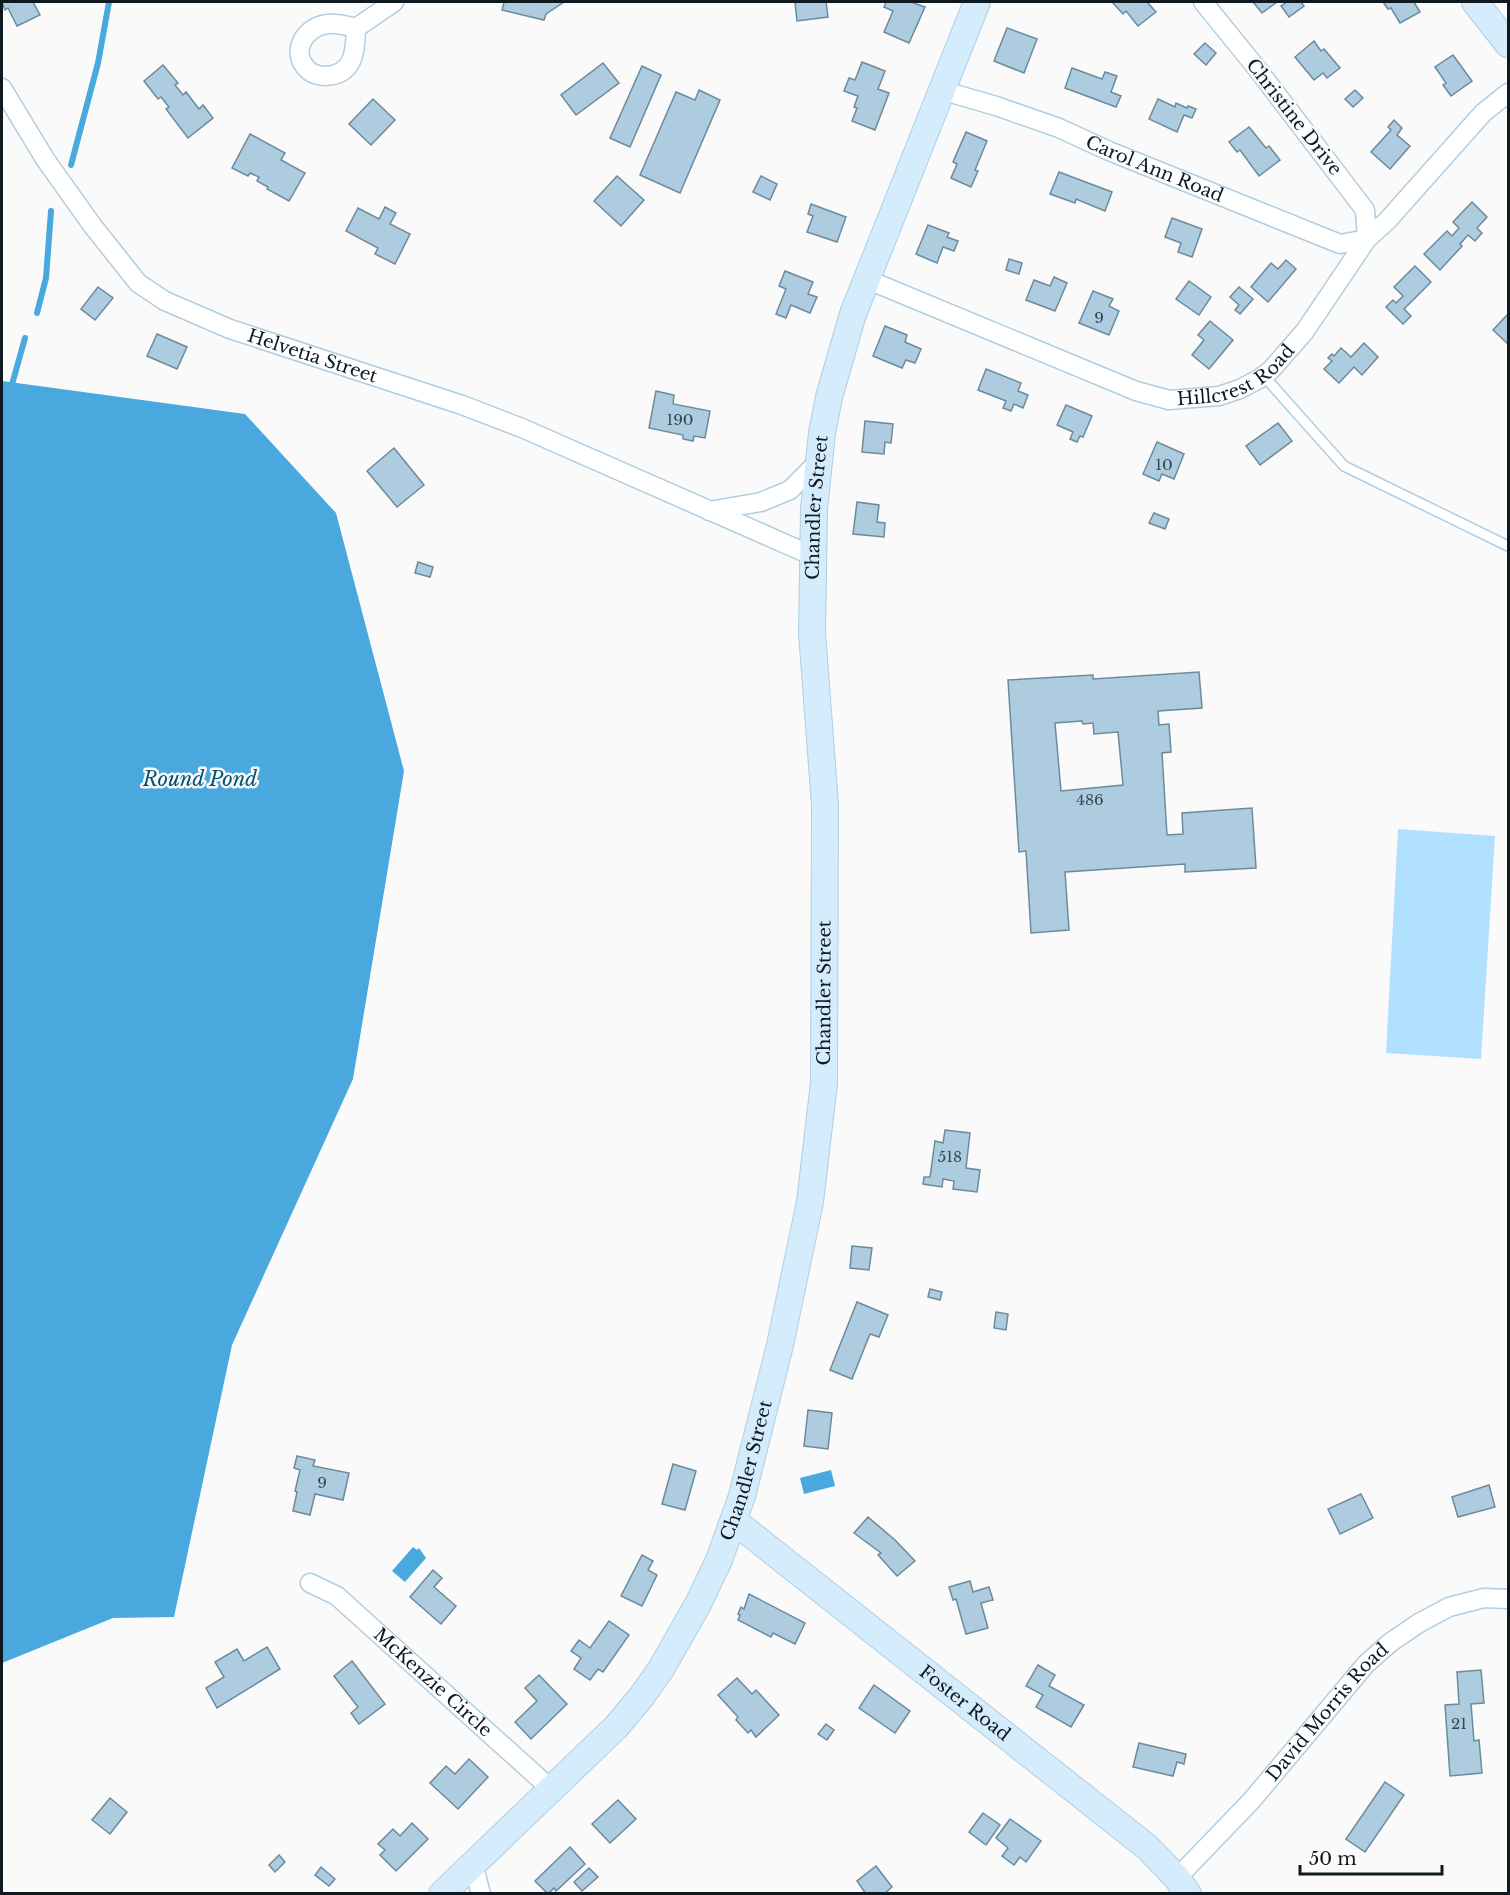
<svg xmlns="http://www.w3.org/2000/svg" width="1510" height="1895" font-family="'Libre Baskerville',serif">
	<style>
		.green { fill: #b1e0fe }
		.water { fill: #49a9de }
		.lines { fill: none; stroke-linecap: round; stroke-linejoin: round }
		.stream { stroke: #49a9de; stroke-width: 6 }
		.building { fill: #adcce0; stroke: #6d8a9d; stroke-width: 1.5; fill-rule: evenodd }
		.lane-casing { stroke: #b0cee2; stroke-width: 12 }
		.street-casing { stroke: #b0cee2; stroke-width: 21 }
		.secondary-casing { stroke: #b0cee2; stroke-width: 28 }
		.lane { stroke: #fff; stroke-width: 9 }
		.street { stroke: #fff; stroke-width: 18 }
		.secondary { stroke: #d4ecfb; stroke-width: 26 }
		.labels { text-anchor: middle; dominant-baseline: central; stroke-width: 5; stroke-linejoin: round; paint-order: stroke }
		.number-label { font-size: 15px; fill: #364650 }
		.street-label { font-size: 18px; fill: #0e1920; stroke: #fafafa }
		.water-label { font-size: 20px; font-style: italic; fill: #035377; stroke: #fafafa }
	</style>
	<rect width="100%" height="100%" fill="#fafafa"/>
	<!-- green -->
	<path class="green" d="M1398,829L1495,836L1481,1059L1386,1053Z"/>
	<!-- water -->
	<g class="water">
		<path d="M2,381L245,414L336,513L404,771L353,1079L232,1345L174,1617L113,1618L2,1663Z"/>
		<path d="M831,1470L835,1486L804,1494L800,1478Z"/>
		<path d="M413,1547L417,1550L419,1548L426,1558L405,1582L392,1571Z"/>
	</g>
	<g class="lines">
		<!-- stream -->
		<g class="stream">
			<path d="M71,165L98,63L109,2"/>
			<path d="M37,313L46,278L51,211"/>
			<path d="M11,388L25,338"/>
		</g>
	</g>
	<!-- building -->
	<g class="building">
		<path d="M5,2H33L40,15L17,26L8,8L5,10L2,3Z"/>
		<path d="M504,2H564L546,14L544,20L502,10Z"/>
		<path d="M795,2H826L828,17L797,21Z"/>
		<path d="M886,2H911L925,7L909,43L884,32L893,11L884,7Z"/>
		<path d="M1112,2H1147L1156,12L1138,26L1126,11L1123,14Z"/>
		<path d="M1253,2H1277L1262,13Z"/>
		<path d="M1287,2H1301L1304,6L1289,17L1281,6Z"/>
		<path d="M1383,2H1414L1420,12L1400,23L1391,8L1388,9Z"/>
		<path d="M1007,28L1037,39L1024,73L994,61Z"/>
		<path d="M1314,41L1321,51L1324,49L1340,68L1327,78L1323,73L1314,80L1295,57Z"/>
		<path d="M1205,43L1216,53L1206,65L1194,54Z"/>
		<path d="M1453,55L1472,81L1451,96L1443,85L1446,83L1435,67Z"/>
		<path d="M862,62L885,71L878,89L889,93L875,130L852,121L857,108L854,107L858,96L844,91L849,78L855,80Z"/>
		<path d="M603,63L619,83L576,115L561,95Z"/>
		<path d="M163,65L178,83L175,85L183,95L186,92L199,109L203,105L213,118L188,138L166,109L169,107L161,97L158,99L144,81Z"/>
		<path d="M642,66L661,75L630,147L610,138Z"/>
		<path d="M1072,68L1102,79L1105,72L1117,76L1111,92L1121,96L1116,107L1065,88Z"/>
		<path d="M699,90L720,100L680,193L640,175L676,92L695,100Z"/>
		<path d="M1355,90L1363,98L1353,107L1345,99Z"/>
		<path d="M373,99L395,120L371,145L349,124Z"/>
		<path d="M1158,99L1175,107L1176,103L1187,108L1188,106L1196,109L1192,118L1184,115L1177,132L1149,119Z"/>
		<path d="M1394,120L1402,128L1397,135L1410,146L1390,169L1371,152L1391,130L1388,127Z"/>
		<path d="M1249,127L1266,148L1269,146L1280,160L1259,176L1240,150L1237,152L1229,142Z"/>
		<path d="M966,132L987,141L975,170L978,171L971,187L951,178L957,164L953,162Z"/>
		<path d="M250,134L285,153L281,160L305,173L289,201L267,189L268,187L257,181L259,177L250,173L248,176L232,168Z"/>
		<path d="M1059,172L1112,192L1105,211L1076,199L1075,203L1050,194Z"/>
		<path d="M617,176L644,200L621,226L594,201Z"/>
		<path d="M761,176L777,184L770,200L753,192Z"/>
		<path d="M1472,202L1487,217L1477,228L1482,233L1475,241L1468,235L1460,244L1462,246L1440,270L1424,254L1447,231L1452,236L1459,228L1453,222Z"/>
		<path d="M811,204L846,217L837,242L807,232L813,216L808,214Z"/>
		<path d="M385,207L396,213L390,224L410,234L395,264L375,254L378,248L346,231L358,208L379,219Z"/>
		<path d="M1172,218L1202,229L1192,257L1178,252L1181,243L1165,237Z"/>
		<path d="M928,225L949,233L947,237L958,241L954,251L943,247L937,263L916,254Z"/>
		<path d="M1009,259L1022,263L1019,274L1006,270Z"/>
		<path d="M1286,260L1296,269L1268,302L1251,287L1271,263L1278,269Z"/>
		<path d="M1415,266L1431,282L1404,309L1411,316L1403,324L1386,307L1393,300L1396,303L1403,296L1394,287Z"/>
		<path d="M785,271L813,282L808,294L817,297L810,313L791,305L786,318L776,314L786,289L779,286Z"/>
		<path d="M1054,277L1067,283L1055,311L1026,300L1034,280L1050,286Z"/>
		<path d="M1189,281L1211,297L1199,315L1176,299Z"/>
		<path d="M98,287L113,298L95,320L81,309Z"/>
		<path d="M1239,287L1253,299L1240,314L1235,310L1239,305L1230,297Z"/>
		<path d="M1093,291L1113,299L1109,306L1119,311L1109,335L1079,323Z"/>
		<path d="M1508,314V344L1493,330Z"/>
		<path d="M1210,321L1233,340L1209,369L1192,355L1204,340L1198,335Z"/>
		<path d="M885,326L907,335L905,342L921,349L915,363L906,360L902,368L873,356Z"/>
		<path d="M157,334L187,347L177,369L147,356Z"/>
		<path d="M1364,343L1378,357L1362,375L1354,367L1339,383L1324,369L1332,361L1328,358L1332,354L1334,356L1341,348L1351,357Z"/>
		<path d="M986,369L1021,383L1018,391L1028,395L1023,408L1014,404L1011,411L1003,408L1006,401L978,390Z"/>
		<path d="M656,391L674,395L673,404L710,411L705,438L694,436L693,441L683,439V435L649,428Z"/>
		<path d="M1066,405L1092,416L1083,437L1080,436L1077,442L1070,439L1073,432L1057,425Z"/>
		<path d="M865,421L893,424L891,443L885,442L884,454L862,452Z"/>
		<path d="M1278,423L1292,441L1260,465L1246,446Z"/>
		<path d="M1157,442L1184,454L1174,479L1162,474L1159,481L1143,474Z"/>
		<path d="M394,448L424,485L397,507L367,471Z"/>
		<path d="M857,502L879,505L877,522L885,523L884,537L853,534Z"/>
		<path d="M1154,513L1169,519L1165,529L1149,523Z"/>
		<path d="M418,562L433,567L430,577L415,573Z"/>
		<path d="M1199,672L1202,708L1158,711L1159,725L1169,724L1171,752L1162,753L1167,835L1183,834L1182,813L1252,808L1256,868L1185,872V864L1065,872L1069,930L1031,933L1026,851L1019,852L1008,680L1093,675V679ZM1082,721L1083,724L1093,723L1094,734L1118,732L1123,785L1061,791L1055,723Z"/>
		<path d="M945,1130L970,1133L966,1168L980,1170L977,1192L953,1189L954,1181L943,1179L942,1187L923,1184L924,1177H930L935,1141L943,1143Z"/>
		<path d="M852,1246L872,1248L869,1270L850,1268Z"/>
		<path d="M930,1289L942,1292L940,1300L928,1297Z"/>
		<path d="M857,1302L888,1315L879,1337L870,1334L852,1379L830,1370Z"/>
		<path d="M996,1312L1008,1314L1006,1330L994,1328Z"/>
		<path d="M808,1410L832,1413L828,1449L804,1446Z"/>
		<path d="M297,1456L315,1460L313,1466L349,1473L343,1500L315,1494L310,1515L293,1511L297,1492L295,1491L300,1470L294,1468Z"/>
		<path d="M673,1464L696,1471L685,1510L662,1504Z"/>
		<path d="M1489,1485L1495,1507L1458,1517L1452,1497Z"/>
		<path d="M1361,1494L1373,1518L1340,1534L1328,1509Z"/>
		<path d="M868,1517L895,1540L915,1561L897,1576L878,1555L881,1553L854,1533Z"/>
		<path d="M642,1555L653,1561L648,1570L657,1575L642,1606L621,1596Z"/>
		<path d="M433,1570L442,1578L434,1587L456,1606L441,1624L410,1597Z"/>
		<path d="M970,1581L973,1592L989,1587L993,1600L981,1603L988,1628L966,1634L956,1599L953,1600L949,1587Z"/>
		<path d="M749,1594L805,1623L795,1644L773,1633L771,1637L738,1620L740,1615L738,1614L741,1607L744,1609Z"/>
		<path d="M609,1621L629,1635L603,1672L598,1669L590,1680L574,1669L581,1658L571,1651L579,1640L590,1648Z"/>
		<path d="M267,1647L280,1669L217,1708L206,1688L224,1677L215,1662L237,1649L244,1661Z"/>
		<path d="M352,1661L385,1704L359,1724L351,1713L358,1707L334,1676Z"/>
		<path d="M1038,1665L1055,1675L1049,1686L1084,1705L1071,1727L1036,1707L1043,1695L1026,1686Z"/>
		<path d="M1481,1670L1484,1703L1471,1704L1474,1741L1479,1740L1482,1773L1450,1776L1445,1705L1459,1704L1457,1672Z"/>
		<path d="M539,1675L567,1704L531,1739L515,1722L537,1701L525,1688Z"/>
		<path d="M737,1678L752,1694L756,1690L779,1715L756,1737L751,1730L748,1733L736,1720L738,1717L718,1695Z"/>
		<path d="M874,1685L910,1711L895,1733L859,1708Z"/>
		<path d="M826,1724L834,1730L827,1740L818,1734Z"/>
		<path d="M1139,1743L1186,1754L1184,1764L1177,1762L1173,1776L1133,1767Z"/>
		<path d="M469,1759L488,1777L458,1809L430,1783L446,1766L455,1774Z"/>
		<path d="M1385,1782L1404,1795L1365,1852L1346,1839Z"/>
		<path d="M110,1798L127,1812L110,1834L92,1820Z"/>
		<path d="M618,1800L636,1819L610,1843L592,1824Z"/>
		<path d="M983,1813L1000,1825L986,1845L969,1832Z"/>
		<path d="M1010,1819L1041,1841L1026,1862L1020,1857L1014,1865L1002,1856L1008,1848L996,1838Z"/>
		<path d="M412,1823L428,1839L396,1871L380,1855L385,1850L378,1844L393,1829L400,1836Z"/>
		<path d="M570,1847L585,1864L556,1891L554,1888L548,1894L535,1881Z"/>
		<path d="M279,1855L285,1862L275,1872L269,1865Z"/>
		<path d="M876,1866L892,1887L884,1894H866L857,1881Z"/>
		<path d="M321,1867L335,1879L329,1886L315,1875Z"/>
		<path d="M589,1868L598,1877L582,1891L574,1882Z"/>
	</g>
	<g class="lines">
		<!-- lane casing -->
		<g class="lane-casing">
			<path id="lane" d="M1263,375L1344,466L1508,546"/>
		</g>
		<!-- street casing -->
		<g class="street-casing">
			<g id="street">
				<path d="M356,28C355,51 355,75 325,76C320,76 312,74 308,70C289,52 305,26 328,24C338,23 347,26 356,28L394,2"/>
				<path id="s1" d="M2,88L45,159L92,225L138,283L165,301L230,329L462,405L522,428L813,556"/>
				<path id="s2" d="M941,90L996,106L1059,128L1109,151L1340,244L1367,239L1365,210L1255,66L1203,2"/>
				<path id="s3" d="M866,279L1136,391L1169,400L1219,396L1240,389L1259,379L1271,370L1305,331L1367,239L1387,221L1483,113L1508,93"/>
				<path d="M709,511L761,502L790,490L818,462"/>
				<path id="s4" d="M310,1583L337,1596L551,1789"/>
				<path d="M473,1863L481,1894"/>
				<path id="s5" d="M1177,1878L1252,1800L1366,1664L1391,1642L1419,1623L1449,1607L1484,1598L1508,1599"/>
			</g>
		</g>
		<!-- secondary casing -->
		<g class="secondary-casing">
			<g id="secondary">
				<path d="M1475,2L1508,44"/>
				<path id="s6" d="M734,1521L1147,1847L1177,1878L1188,1894"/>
				<path id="s7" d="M442,1894L616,1727L642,1696L661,1669L698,1604L719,1560L742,1496L780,1345L810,1202L824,1083L825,805L812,633L814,509L822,433L829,397L853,314L977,2"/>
			</g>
		</g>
		<!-- lane -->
		<use href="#lane" class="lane"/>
		<!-- street -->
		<use href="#street" class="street"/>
		<!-- secondary -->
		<use href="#secondary" class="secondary"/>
	</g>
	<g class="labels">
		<!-- number labels -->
		<g class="number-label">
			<text x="1099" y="317">9</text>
			<text x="680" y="419">190</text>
			<text x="1164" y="464">10</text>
			<text x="1090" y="799">486</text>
			<text x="950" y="1156">518</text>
			<text x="322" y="1482">9</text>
			<text x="1459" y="1723">21</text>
		</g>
		<!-- street labels -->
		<g class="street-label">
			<text transform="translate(1294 117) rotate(52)">Christine Drive</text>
			<text stroke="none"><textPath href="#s2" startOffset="228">Carol Ann Road</textPath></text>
			<text stroke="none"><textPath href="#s1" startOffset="428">Helvetia Street</textPath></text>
			<text stroke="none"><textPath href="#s3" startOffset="400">Hillcrest Road</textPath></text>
			<text stroke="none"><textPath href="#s7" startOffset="1504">Chandler Street</textPath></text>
			<text stroke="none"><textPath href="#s7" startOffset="1018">Chandler Street</textPath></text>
			<text stroke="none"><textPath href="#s7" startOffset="532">Chandler Street</textPath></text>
			<text stroke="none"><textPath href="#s4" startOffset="159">McKenzie Circle</textPath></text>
			<text stroke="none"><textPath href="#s6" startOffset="294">Foster Road</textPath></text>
			<text stroke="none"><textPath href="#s5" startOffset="224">David Morris Road</textPath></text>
		</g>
		<!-- water labels -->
		<g class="water-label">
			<text x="200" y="779">Round Pond</text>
		</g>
	</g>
	<!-- border -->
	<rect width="1510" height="1895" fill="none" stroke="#0e1920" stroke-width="6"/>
	<!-- scale -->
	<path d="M1300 1865v9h142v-9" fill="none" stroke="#0e1920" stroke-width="3"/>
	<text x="1309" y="1865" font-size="18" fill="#0e1920" stroke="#fafafa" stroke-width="4.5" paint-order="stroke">50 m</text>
</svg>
